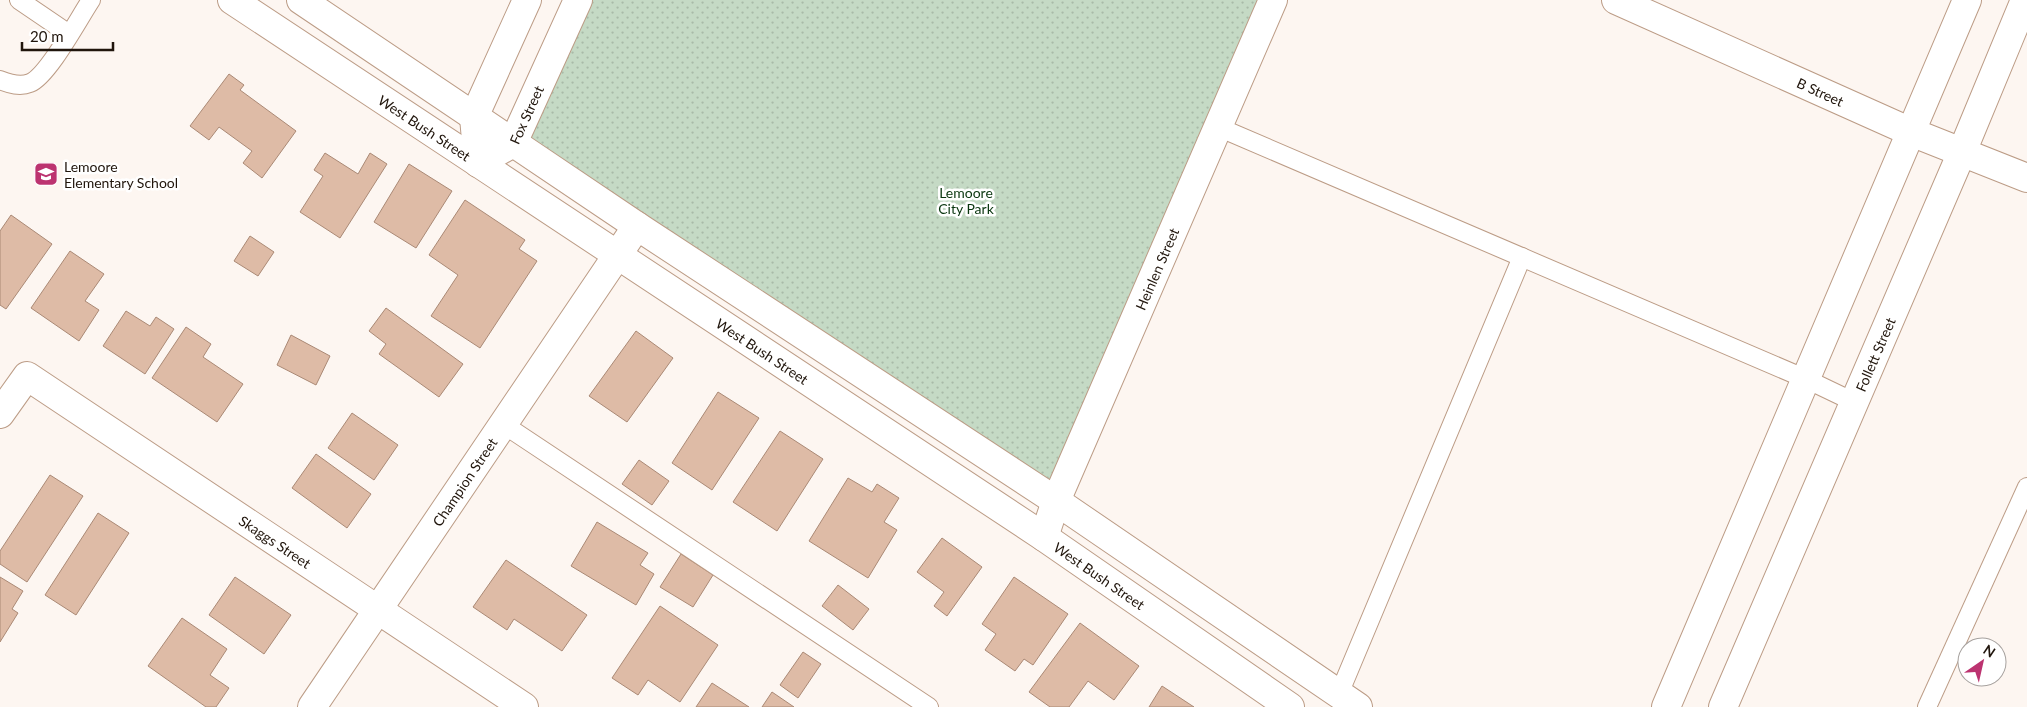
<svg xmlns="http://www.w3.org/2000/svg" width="2027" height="707" font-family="Lato,sans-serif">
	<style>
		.park { fill: url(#park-dots) }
		.building { fill: #debba6; stroke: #aa8975 }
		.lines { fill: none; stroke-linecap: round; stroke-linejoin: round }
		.service-casing { stroke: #bc9c86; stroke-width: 20 }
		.minor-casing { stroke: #bc9c86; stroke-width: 30 }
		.tertiary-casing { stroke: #bc9c86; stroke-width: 30 }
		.secondary-casing { stroke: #bc9c86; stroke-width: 30 }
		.service { stroke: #fff; stroke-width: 18 }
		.minor { stroke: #fff; stroke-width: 28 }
		.tertiary { stroke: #fff; stroke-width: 28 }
		.secondary { stroke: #fff; stroke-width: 28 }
		.labels { text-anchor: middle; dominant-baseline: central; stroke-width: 5; stroke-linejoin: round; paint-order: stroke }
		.street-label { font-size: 14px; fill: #20150c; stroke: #fff }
		.poi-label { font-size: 14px; fill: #20150c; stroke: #fff; text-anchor: start }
		.park-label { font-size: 14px; fill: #0a360f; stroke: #fff }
	</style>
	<defs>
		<pattern id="park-dots" width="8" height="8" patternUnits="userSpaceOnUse" patternTransform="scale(1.25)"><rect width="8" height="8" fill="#c5dac5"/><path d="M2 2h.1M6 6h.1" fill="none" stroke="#a9baa8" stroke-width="1.8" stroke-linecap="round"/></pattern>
	</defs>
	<rect width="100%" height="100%" fill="#fdf6f1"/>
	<!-- park -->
	<path class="park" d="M577,0H1273L1056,501L513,143Z"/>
	<!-- building -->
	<g class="building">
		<path d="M229,74L244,85L240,90L296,131L262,178L243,163L252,151L219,127L209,140L190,126Z"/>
		<path d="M325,153L358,174L370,153L387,164L340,238L300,212L323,176L314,170Z"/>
		<path d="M409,164L452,191L416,248L374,222Z"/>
		<path d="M465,200L525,240L519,249L537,261L480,348L431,316L458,275L429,255Z"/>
		<path d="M11,215L52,244L6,309L0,305V231Z"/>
		<path d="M250,236L274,252L258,276L234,261Z"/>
		<path d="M70,251L104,274L85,301L99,310L79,341L31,308Z"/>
		<path d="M386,308L463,364L439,397L379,354L386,344L369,331Z"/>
		<path d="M126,311L150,326L156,317L174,329L145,374L103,346Z"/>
		<path d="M186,327L211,344L203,357L243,384L217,422L152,378Z"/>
		<path d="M636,331L673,358L627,422L589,396Z"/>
		<path d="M291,335L330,356L316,385L277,365Z"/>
		<path d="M718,392L759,418L712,490L672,463Z"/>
		<path d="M352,413L398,445L374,480L328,448Z"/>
		<path d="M780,431L823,459L777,531L733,502Z"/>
		<path d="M316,454L371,494L347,528L292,488Z"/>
		<path d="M639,460L669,481L652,505L622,484Z"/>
		<path d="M50,475L83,496L27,582L0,564V551Z"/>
		<path d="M848,478L872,492L877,484L899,498L884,522L897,530L868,578L809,541Z"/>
		<path d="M98,513L129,533L76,615L45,595Z"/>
		<path d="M597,522L648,553L640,565L654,574L636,605L571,566Z"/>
		<path d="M942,538L982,567L947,616L934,606L944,592L917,572Z"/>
		<path d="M681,554L713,575L693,607L660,587Z"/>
		<path d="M506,560L587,615L562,651L514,619L507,630L473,607Z"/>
		<path d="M0,577L23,591L12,609L18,613L0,642Z"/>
		<path d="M235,577L291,615L264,654L209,615Z"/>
		<path d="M1014,577L1068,614L1033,665L1024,659L1015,671L985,650L996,634L982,624Z"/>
		<path d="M838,585L869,609L853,630L822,606Z"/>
		<path d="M660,606L718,645L680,702L648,680L638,695L612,678Z"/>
		<path d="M182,618L227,649L210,675L229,688L216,707H206L148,666Z"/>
		<path d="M1080,623L1139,666L1114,700L1088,681L1069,707H1050L1029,692Z"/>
		<path d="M803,652L821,664L798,698L780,685Z"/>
		<path d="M712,683L749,707H696Z"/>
		<path d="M1162,686L1194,707H1149Z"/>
		<path d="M772,692L794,707H762Z"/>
	</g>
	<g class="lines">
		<!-- service casing -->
		<g class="service-casing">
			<g id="service">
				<path d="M19,0L69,34"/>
				<path d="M0,80C10,84 20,87 30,83C48,76 79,18 91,0"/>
				<path d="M1218,127L1806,379L1854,402"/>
				<path d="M503,424L929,707"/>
				<path d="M1339,694L1522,257"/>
				<path d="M1927,707L2027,487"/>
			</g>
		</g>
		<!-- minor casing -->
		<g class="minor-casing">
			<g id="minor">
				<path id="s1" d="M1616,0L1911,132L2027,178"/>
				<path id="s2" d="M0,414L27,376L524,707"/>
				<path id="s3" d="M1044,537L1056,501L1273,0"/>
				<path id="s4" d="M312,707L637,226"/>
			</g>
		</g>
		<!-- tertiary casing -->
		<g class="tertiary-casing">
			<g id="tertiary">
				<path id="s5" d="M527,0L474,117L478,163L513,143L578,0"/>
				<path d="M1666,707L1967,0"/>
				<path id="s6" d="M1723,707L1962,152L2025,0"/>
			</g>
		</g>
		<!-- secondary casing -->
		<g class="secondary-casing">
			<g id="secondary">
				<path id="s7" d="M232,0L1044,537L1290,707"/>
				<path d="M301,0L637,226L1056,501L1358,707"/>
			</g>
		</g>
		<!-- service -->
		<use href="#service" class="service"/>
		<!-- minor -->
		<use href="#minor" class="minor"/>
		<!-- tertiary -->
		<use href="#tertiary" class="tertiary"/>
		<!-- secondary -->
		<use href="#secondary" class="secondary"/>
	</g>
	<!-- icons -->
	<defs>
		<g id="school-square" transform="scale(1.25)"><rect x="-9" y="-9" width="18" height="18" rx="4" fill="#bc3370" stroke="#fff"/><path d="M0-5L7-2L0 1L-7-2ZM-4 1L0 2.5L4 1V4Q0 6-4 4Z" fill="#fff"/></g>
	</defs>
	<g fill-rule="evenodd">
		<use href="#school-square" x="46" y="174"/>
	</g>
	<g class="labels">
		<!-- street labels -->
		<g class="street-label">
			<text stroke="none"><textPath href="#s1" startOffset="224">B Street</textPath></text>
			<text stroke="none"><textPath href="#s5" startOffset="246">Fox Street</textPath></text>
			<text stroke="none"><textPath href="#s7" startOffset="231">West Bush Street</textPath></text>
			<text stroke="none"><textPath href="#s3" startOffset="291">Heinlen Street</textPath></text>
			<text stroke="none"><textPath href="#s7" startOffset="636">West Bush Street</textPath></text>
			<text stroke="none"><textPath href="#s6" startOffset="384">Follett Street</textPath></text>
			<text stroke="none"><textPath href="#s4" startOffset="272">Champion Street</textPath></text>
			<text stroke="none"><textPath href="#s2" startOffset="345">Skaggs Street</textPath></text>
			<text stroke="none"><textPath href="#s7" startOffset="1041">West Bush Street</textPath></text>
		</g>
		<!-- poi labels -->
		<g class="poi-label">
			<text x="64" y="166">Lemoore<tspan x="64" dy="16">Elementary School</tspan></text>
		</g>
		<!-- park labels -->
		<g class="park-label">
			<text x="966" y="192">Lemoore<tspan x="966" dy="16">City Park</tspan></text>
		</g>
	</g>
	<!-- north arrow -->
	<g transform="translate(1982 662) rotate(34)"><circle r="24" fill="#ffffff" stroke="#a6a19e"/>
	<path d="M0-4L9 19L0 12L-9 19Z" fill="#bc3370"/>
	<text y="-8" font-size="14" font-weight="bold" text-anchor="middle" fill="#20150c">N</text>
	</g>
	<!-- scale -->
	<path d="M22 42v8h91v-8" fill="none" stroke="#20150c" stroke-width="2.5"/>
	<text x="30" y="42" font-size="15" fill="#20150c" stroke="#ffffff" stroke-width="4" paint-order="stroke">20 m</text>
</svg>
